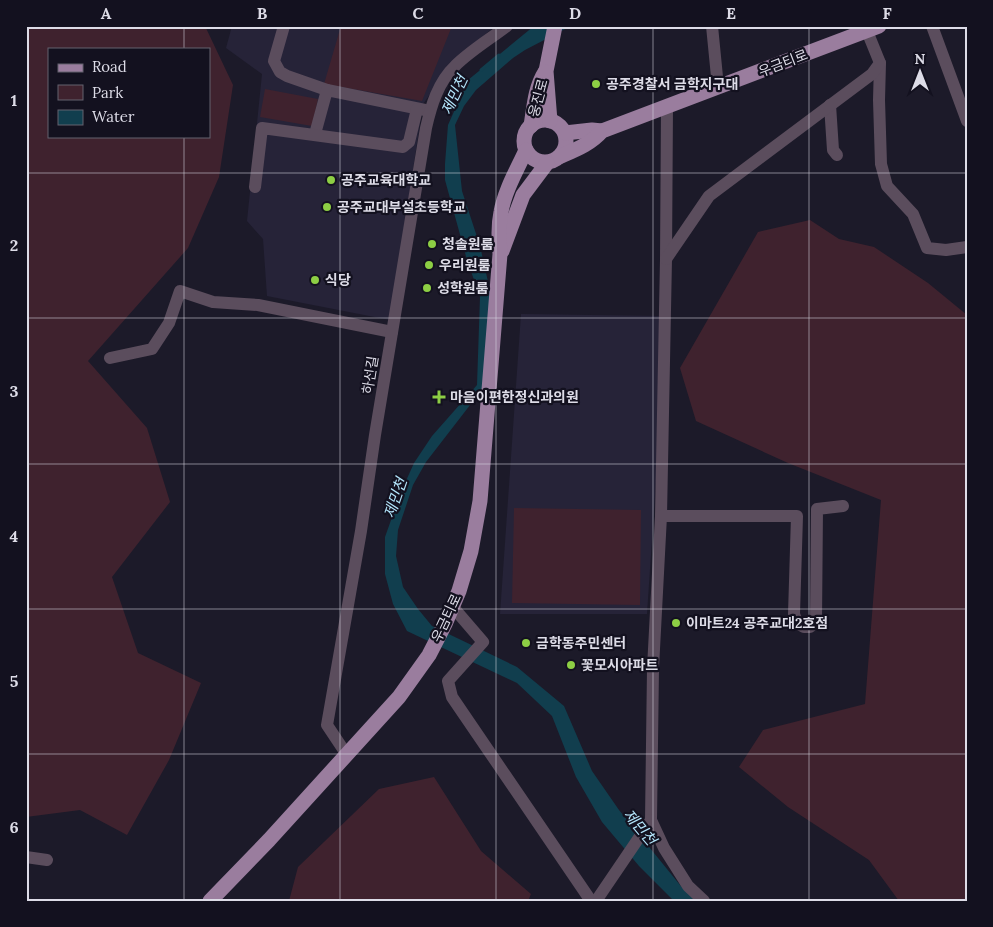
<svg xmlns="http://www.w3.org/2000/svg" width="993" height="927" font-family="Lora,'Noto Sans KR',serif">
	<style>
		.built { fill: #262338 }
		.green { fill: #3f222e; fill-rule: evenodd }
		.water { fill: #113e4e }
		.lines { fill: none; stroke-linecap: round; stroke-linejoin: round }
		.stream { stroke: #113e4e; stroke-width: 3 }
		.minor { stroke: #5b4d5d; stroke-width: 12 }
		.major { stroke: #9a7d9e; stroke-width: 15 }
		.grid { fill: none; stroke: #dddce7; stroke-width: 1; stroke-opacity: 0.55 }
		.poi-dot { fill: #8dce44; stroke: #13111f; stroke-width: 2 }
		.labels { text-anchor: middle; dominant-baseline: central; stroke-width: 4.5; stroke-linejoin: round; paint-order: stroke }
		.street-label { font-size: 14px; fill: #dddce7; stroke: #13111f }
		.poi-label { font-size: 14px; font-weight: bold; fill: #dddce7; stroke: #13111f; text-anchor: start }
		.water-label { font-size: 15px; font-style: italic; fill: #b4e6fc; stroke: #13111f }
		.neatline { fill: none; stroke: #dddce7; stroke-width: 2 }
		.grid-label { font-size: 16px; text-anchor: middle; font-weight: bold; fill: #dddce7 }
	</style>
	<rect width="100%" height="100%" fill="#1c1a29"/>
	<!-- built -->
	<g class="built">
		<path d="M232,26H495L454,61L423,104L390,320L267,296L263,239L247,221L262,74L226,48Z"/>
		<path d="M521,314L662,316L657,466L647,614H500Z"/>
	</g>
	<!-- green -->
	<g class="green">
		<path d="M26,26H205L233,85L219,177L188,248L88,361L147,428L170,502L112,577L138,653L201,683L169,760L127,835L80,810L26,817ZM49,49H209V136H49Z"/>
		<path d="M341,26H452L422,101L324,84Z"/>
		<path d="M265,89L318,99L312,126L260,117Z"/>
		<path d="M810,220L839,239L874,247L928,283L967,315V901H899L869,860L788,807L739,767L763,730L865,704L881,500L788,463L696,421L680,368L758,232Z"/>
		<path d="M514,508L641,510L640,605L512,603Z"/>
		<path d="M434,777L481,851L531,894L528,901H289L298,867L379,789Z"/>
	</g>
	<!-- water -->
	<path class="water" d="M534,26H571L525,50L513,58L476,90L464,106L455,125L462,191L480,246L491,295L484,387L426,462L413,485L398,530L396,556L403,587L418,609L432,626L517,667L564,706L592,771L619,810L680,885L696,901H674L639,866L602,822L576,777L552,716L517,683L407,631L393,604L385,574V537L401,492L414,463L432,436L477,385L480,297L467,260L445,180V164L448,125L468,80Z"/>
	<g class="lines">
		<!-- stream -->
		<path class="stream" d="M481,70L499,55"/>
		<!-- minor -->
		<g class="minor">
			<path d="M284,26L274,61L280,72L287,76L327,90"/>
			<path d="M712,26L718,87"/>
			<path d="M932,26L967,121"/>
			<path d="M880,63L879,100L881,164L887,186L913,214L927,248L946,250L967,247"/>
			<path d="M830,105L833,150L837,155"/>
			<path d="M667,107L666,259L661,516L653,668L651,820L664,848L688,886L704,901"/>
			<path d="M315,134L327,90L425,110"/>
			<path d="M255,187L262,128L403,147L409,142L417,109"/>
			<path d="M666,259L709,196L872,74L880,63L867,31"/>
			<path d="M110,358L152,349L169,323L180,291L213,302L258,305L392,332"/>
			<path d="M661,516H797L794,614L797,623L804,627H810L816,621L817,509L843,506"/>
			<path d="M452,606L483,642L448,681L452,697L591,901"/>
			<path d="M347,755L327,725L361,531L375,435L426,128C431,106 438,82 455,66C470,51 490,39 507,26"/>
			<path d="M26,857L47,860"/>
			<path d="M596,901L651,820"/>
		</g>
		<!-- major -->
		<g class="major">
			<circle cx="545" cy="141" r="21"/>
			<path d="M550,121L546,71L555,26"/>
			<path d="M531,126C534,107 535,88 545,72"/>
			<path d="M565,133L592,130L602,131"/>
			<path d="M559,157C575,150 591,144 602,131L879,26"/>
			<path d="M502,251L523,195L547,163"/>
			<path d="M210,901L269,840L399,697L429,655L445,624L459,591L471,551L480,501L500,254C499,240 498,226 501,212C505,190 517,170 526,150"/>
		</g>
	</g>
	<!-- grid -->
	<path class="grid" d="M184,26V49M340,26V901M496,26V901M653,26V901M809,26V901M184,136V901M26,173H967M26,318H967M26,464H967M26,609H967M26,754H967"/>
	<!-- markers -->
	<g class="poi-dot">
		<circle cx="596" cy="84" r="5"/>
		<circle cx="331" cy="180" r="5"/>
		<circle cx="327" cy="207" r="5"/>
		<circle cx="432" cy="244" r="5"/>
		<circle cx="429" cy="265" r="5"/>
		<circle cx="315" cy="280" r="5"/>
		<circle cx="427" cy="288" r="5"/>
		<path d="M436.5 389.5h5v5h5v5h-5v5h-5v-5h-5v-5h5z"/>
		<circle cx="676" cy="623" r="5"/>
		<circle cx="526" cy="643" r="5"/>
		<circle cx="571" cy="665" r="5"/>
	</g>
	<g class="labels">
		<!-- street labels -->
		<g class="street-label">
			<text transform="translate(783 63) rotate(-21)">우금티로</text>
			<text transform="translate(538 98) rotate(-75)">웅진로</text>
			<text transform="translate(370 375) rotate(-81)">하선길</text>
			<text transform="translate(446 618) rotate(-65)">우금티로</text>
		</g>
		<!-- poi labels -->
		<g class="poi-label">
			<text x="606" y="84">공주경찰서 금학지구대</text>
			<text x="341" y="180">공주교육대학교</text>
			<text x="337" y="207">공주교대부설초등학교</text>
			<text x="442" y="244">청솔원룸</text>
			<text x="439" y="265">우리원룸</text>
			<text x="325" y="280">식당</text>
			<text x="437" y="288">성학원룸</text>
			<text x="450" y="397">마음이편한정신과의원</text>
			<text x="686" y="623">이마트24 공주교대2호점</text>
			<text x="536" y="643">금학동주민센터</text>
			<text x="581" y="665">꽃모시아파트</text>
		</g>
		<!-- water labels -->
		<g class="water-label">
			<text transform="translate(454 95) rotate(-65)">제민천</text>
			<text transform="translate(395 498) rotate(-71)">제민천</text>
			<text transform="translate(640 827) rotate(50)">제민천</text>
		</g>
	</g>
	<!-- border -->
	<rect width="993" height="927" fill="none" stroke="#13111f" stroke-width="55"/>
	<!-- legend -->
	<rect x="48" y="48" width="162" height="90" fill="#13111f" stroke="#64626f"/>
	<rect x="58" y="64" width="25" height="8" fill="#9a7d9e" stroke="#64626f"/>
	<text x="92" y="72" font-size="15" fill="#dddce7">Road</text>
	<rect x="58" y="85" width="25" height="15" fill="#3f222e" stroke="#64626f"/>
	<text x="92" y="98" font-size="15" fill="#dddce7">Park</text>
	<rect x="58" y="110" width="25" height="15" fill="#113e4e" stroke="#64626f"/>
	<text x="92" y="122" font-size="15" fill="#dddce7">Water</text>
	<!-- north arrow -->
	<g transform="translate(920 72)" stroke="#13111f" stroke-width="4" paint-order="stroke">
	<path d="M0-4L9 19L0 12L-9 19Z" fill="#dddce7"/>
	<text y="-8" font-size="14" font-weight="bold" text-anchor="middle" fill="#dddce7">N</text>
	</g>
	<rect x="28" y="28" width="938" height="872" class="neatline"/>
	<g class="grid-label">
		<text x="106" y="19">A</text>
		<text x="262" y="19">B</text>
		<text x="418" y="19">C</text>
		<text x="575" y="19">D</text>
		<text x="731" y="19">E</text>
		<text x="887" y="19">F</text>
		<text x="14" y="106">1</text>
		<text x="14" y="251">2</text>
		<text x="14" y="397">3</text>
		<text x="14" y="542">4</text>
		<text x="14" y="687">5</text>
		<text x="14" y="833">6</text>
	</g>
</svg>
